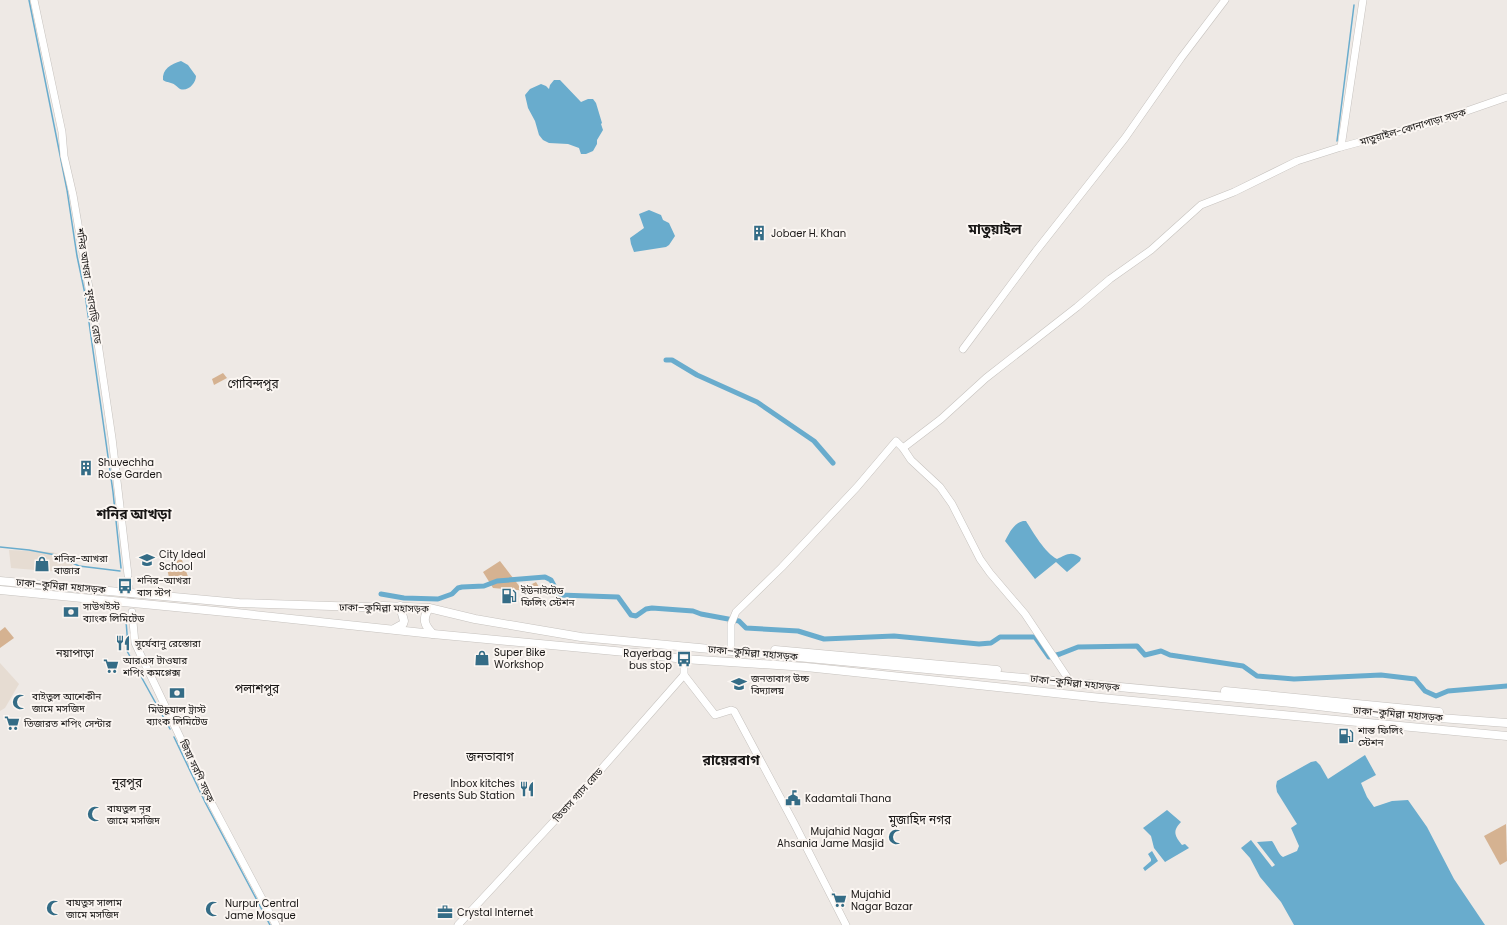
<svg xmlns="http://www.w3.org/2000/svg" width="1507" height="925" font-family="Poppins,'Noto Sans Bengali',sans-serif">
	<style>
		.built { fill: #e6dcd2 }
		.green { fill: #d5b291 }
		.water { fill: #69accd }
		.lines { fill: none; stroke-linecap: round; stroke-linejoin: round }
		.stream { stroke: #69accd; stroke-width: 1.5 }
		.canal { stroke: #69accd; stroke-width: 5 }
		.secondary-tunnel { stroke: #cec9c6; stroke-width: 7; stroke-dasharray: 7 3.5; stroke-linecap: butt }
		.secondary-casing { stroke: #c6c2be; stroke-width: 8 }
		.highway-casing { stroke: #c6c2be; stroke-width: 9 }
		.secondary { stroke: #fff; stroke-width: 7 }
		.highway { stroke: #fff; stroke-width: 8 }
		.labels { text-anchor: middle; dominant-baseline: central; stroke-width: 4; stroke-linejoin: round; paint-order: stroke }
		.street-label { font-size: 10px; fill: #181615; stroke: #fbf6f2 }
		.poi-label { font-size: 10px; fill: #181615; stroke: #fbf6f2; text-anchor: start }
		.neighbourhood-label { font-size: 11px; fill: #181615; stroke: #fbf6f2 }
		.quarter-label { font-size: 12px; fill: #181615; stroke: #fbf6f2 }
		.district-label { font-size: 14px; font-weight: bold; fill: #181615; stroke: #fbf6f2 }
	</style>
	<rect width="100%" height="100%" fill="#eee9e5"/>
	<!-- built -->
	<g class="built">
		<path d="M9,550L52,552L67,556L72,560L73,573L11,568Z"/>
		<path d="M0,663L19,684L5,708L0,711Z"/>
	</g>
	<!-- green -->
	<g class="green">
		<path d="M223,373L227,378L214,385L212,379Z"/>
		<path d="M182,559V560L191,585L170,582L166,564Z"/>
		<path d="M500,561L520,587H526L536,582L542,592L493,588L483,572Z"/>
		<path d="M5,627L14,638L0,648V631Z"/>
		<path d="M1506,824L1507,861L1500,865L1484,836Z"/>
	</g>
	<!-- water -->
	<g class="water">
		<path d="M181,61L188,65L196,76C196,83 188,92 180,89C178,88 177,86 175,85C172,82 167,83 163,80C162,69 171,64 181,61Z"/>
		<path d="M554,80H560L581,102L588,99H593L596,103L602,123L601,124L603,130L597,140V144L593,151L586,154H581L579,148L568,144L549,143L543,140L539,135L535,121L528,108L525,95L530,89L541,84L546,86L549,89L550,85Z"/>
		<path d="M649,210L661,215L663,220L669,223L675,236L669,245L666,247L634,252L631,244L630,238L644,228L639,214Z"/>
		<path d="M1023,521H1026C1033,532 1045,553 1057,559C1066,555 1071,550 1081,558L1080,561L1067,572L1056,562L1035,579L1005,541C1010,532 1013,524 1023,521Z"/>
		<path d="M1365,755L1376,775L1361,783L1367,797L1374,807L1392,801L1408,800L1427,827L1454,879L1485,925H1294L1281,902L1260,877L1250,858L1241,848L1251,840L1272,867L1275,865L1257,842L1272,841C1276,846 1278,854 1283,857L1297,851L1299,846L1291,828L1297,824L1277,792L1276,786L1277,781L1311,762L1316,761L1320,765L1328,779Z"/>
		<path d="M1167,810L1181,822C1172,831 1175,836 1182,845L1185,844L1189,848L1165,862L1154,848L1151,836L1143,828Z"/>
		<path d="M1152,851L1158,861L1145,871L1143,868L1151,861V859L1148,854Z"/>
	</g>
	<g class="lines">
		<!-- stream -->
		<g class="stream">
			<path d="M29,0L67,190L77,256L85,294L113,492L121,568"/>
			<path d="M1337,141L1354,5"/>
			<path d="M0,547L29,550L56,555L79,566L120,571"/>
			<path d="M126,621L128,646"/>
			<path d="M127,651L170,729"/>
			<path d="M174,737L205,802L270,925"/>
		</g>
		<!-- canal -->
		<g class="canal">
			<path d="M666,360H672L697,375L757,402L814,441L833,463"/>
			<path d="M381,594L404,598L438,599L452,594L458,588L462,587L484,586L497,581L545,577L551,580L559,595L618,597L631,615L636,616L646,609L652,608L693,611L701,614L739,621L746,628L798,631L824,639L894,636L979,644L991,643L1000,637H1035L1049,657L1060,654L1078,647L1137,646L1145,655L1161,651L1170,655L1243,666L1257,676L1294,679L1381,675L1415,679L1425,691L1436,696L1448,691L1507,686"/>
		</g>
		<!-- secondary-tunnel -->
		<path class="secondary-tunnel" d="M128,575L131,599"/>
		<!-- secondary casing -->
		<g class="secondary-casing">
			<g id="secondary">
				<path d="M34,0L62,132L64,156L73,195L95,323L112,438L128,575"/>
				<path d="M1341,147L1363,0"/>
				<path d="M963,349L1036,251L1125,138L1181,58L1225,0"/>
				<path d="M903,448L941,419L986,378L1077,307L1110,279L1151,250L1201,205L1234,192L1297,161L1341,147L1438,121L1507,97"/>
				<path d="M132,612L135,643L213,806L276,925"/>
				<path d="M731,646V624L736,612L782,567L857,487L896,441L903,448L911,460L940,487L952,504L980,559L990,573L1025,614L1067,677"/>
				<path d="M684,675L715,715L731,710L734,711L795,825L846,925"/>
				<path d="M458,925L582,791L684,675V659"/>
			</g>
		</g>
		<!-- highway casing -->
		<g class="highway-casing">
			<g id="highway">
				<path d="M0,581L239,603L362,607L383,606L429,608L475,619L581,637L1292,703L1386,714L1507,723"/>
				<path d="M0,590L236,613L433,634L636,653L684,659L806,667L1101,698L1507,736"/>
				<path d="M429,608C422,619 424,625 433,634"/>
				<path d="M394,629L403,624L404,621L400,606"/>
				<path d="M775,650L997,670"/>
				<path d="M1225,691L1439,712"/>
			</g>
		</g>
		<!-- secondary -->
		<use href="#secondary" class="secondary"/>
		<!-- highway -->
		<use href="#highway" class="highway"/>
	</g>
	<!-- icons -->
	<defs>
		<g id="building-bare" transform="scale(1.2)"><path d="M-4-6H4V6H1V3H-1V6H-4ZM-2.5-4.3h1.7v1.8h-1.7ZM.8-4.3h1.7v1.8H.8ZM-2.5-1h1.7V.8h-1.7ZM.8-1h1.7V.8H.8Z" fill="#346c86" stroke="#fbf6f2" stroke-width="2.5" paint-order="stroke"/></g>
		<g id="school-bare" transform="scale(1.2)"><path d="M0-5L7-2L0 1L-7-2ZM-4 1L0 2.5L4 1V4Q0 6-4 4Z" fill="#346c86" stroke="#fbf6f2" stroke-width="2.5" paint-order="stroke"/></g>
		<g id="shop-bare" transform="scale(1.2)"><path d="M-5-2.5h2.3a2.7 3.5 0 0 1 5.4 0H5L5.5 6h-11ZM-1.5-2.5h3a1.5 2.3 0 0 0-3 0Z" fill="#346c86" stroke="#fbf6f2" stroke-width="2.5" paint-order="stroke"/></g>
		<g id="bus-bare" transform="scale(1.2)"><path d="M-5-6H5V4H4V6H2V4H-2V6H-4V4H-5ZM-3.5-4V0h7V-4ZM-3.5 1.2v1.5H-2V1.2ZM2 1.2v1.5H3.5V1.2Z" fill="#346c86" stroke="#fbf6f2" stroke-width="2.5" paint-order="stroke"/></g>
		<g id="fuel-bare" transform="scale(1.2)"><path d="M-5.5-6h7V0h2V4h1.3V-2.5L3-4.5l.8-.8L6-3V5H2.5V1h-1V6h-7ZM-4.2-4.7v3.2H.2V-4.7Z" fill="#346c86" stroke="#fbf6f2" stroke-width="2.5" paint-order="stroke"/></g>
		<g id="bank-bare" transform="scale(1.2)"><path d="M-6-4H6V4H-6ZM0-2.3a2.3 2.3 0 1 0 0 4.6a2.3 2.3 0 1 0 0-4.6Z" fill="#346c86" stroke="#fbf6f2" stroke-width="2.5" paint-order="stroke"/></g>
		<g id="restaurant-bare" transform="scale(1.2)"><path d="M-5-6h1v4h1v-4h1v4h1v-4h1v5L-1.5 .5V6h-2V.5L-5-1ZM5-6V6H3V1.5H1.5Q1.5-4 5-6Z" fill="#346c86" stroke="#fbf6f2" stroke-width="2.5" paint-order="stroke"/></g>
		<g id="supermarket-bare" transform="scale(1.2)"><path d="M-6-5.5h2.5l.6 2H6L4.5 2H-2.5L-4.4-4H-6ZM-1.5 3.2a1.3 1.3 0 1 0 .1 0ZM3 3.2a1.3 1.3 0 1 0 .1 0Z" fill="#346c86" stroke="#fbf6f2" stroke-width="2.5" paint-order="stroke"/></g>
		<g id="mosque-bare" transform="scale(1.2)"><path d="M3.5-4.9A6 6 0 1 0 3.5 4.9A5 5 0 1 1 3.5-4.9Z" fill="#346c86" stroke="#fbf6f2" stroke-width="2.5" paint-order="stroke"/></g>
		<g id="civic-bare" transform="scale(1.2)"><path d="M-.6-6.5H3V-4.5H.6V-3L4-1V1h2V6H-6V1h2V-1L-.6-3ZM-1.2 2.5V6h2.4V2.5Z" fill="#346c86" stroke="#fbf6f2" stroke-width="2.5" paint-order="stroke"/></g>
		<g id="office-bare" transform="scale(1.2)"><path d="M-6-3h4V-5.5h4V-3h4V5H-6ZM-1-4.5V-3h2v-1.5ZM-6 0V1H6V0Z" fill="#346c86" stroke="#fbf6f2" stroke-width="2.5" paint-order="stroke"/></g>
	</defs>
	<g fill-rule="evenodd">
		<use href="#building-bare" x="759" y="233"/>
		<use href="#building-bare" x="86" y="468"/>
		<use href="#school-bare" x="147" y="560"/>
		<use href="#shop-bare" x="42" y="564"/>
		<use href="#bus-bare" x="125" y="586"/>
		<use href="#fuel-bare" x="509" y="596"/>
		<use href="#bank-bare" x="71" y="612"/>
		<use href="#restaurant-bare" x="123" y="643"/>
		<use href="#shop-bare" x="482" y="658"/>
		<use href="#bus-bare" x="684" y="659"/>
		<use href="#supermarket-bare" x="111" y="666"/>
		<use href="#school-bare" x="739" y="684"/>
		<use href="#bank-bare" x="177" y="693"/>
		<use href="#mosque-bare" x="20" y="702"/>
		<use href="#supermarket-bare" x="12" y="723"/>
		<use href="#fuel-bare" x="1346" y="736"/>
		<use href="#restaurant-bare" x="527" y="789"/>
		<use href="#civic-bare" x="793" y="798"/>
		<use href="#mosque-bare" x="95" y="814"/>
		<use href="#mosque-bare" x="896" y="837"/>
		<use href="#supermarket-bare" x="839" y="900"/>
		<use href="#mosque-bare" x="54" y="908"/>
		<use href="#mosque-bare" x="213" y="909"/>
		<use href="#office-bare" x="445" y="912"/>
	</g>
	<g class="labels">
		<!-- street labels -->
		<g class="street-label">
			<text transform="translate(1413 127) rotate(-16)">মাতুয়াইল-কোনাপাড়া সড়ক</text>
			<text transform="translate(89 286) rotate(81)">শনির আখরা - মৃধাবাড়ি রোড</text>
			<text transform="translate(61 586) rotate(5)">ঢাকা–কুমিল্লা মহাসড়ক</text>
			<text transform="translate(384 608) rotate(1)">ঢাকা–কুমিল্লা মহাসড়ক</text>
			<text transform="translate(753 653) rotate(5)">ঢাকা–কুমিল্লা মহাসড়ক</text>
			<text transform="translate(1075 683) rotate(6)">ঢাকা–কুমিল্লা মহাসড়ক</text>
			<text transform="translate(1398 714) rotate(5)">ঢাকা–কুমিল্লা মহাসড়ক</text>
			<text transform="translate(197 771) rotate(65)">জিয়া সরণি সড়ক</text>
			<text transform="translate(578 795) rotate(-48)">তিতাস গ্যাস রোড</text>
		</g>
		<!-- poi labels -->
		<g class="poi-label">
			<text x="771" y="233">Jobaer H. Khan</text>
			<text x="98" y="462">Shuvechha<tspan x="98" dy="12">Rose Garden</tspan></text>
			<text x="159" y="554">City Ideal<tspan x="159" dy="12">School</tspan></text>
			<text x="54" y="558">শনির-আখরা<tspan x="54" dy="12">বাজার</tspan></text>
			<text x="137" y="580">শনির-আখরা<tspan x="137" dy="12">বাস স্টপ</tspan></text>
			<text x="521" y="590">ইউনাইটেড<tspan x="521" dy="12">ফিলিং স্টেশন</tspan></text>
			<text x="83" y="606">সাউথইস্ট<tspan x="83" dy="12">ব্যাংক লিমিটেড</tspan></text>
			<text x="135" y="643">সূর্যেবানু রেস্তোরা</text>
			<text x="494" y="652">Super Bike<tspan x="494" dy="12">Workshop</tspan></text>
			<text x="672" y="653" text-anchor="end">Rayerbag<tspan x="672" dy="12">bus stop</tspan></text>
			<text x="123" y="660">আরএস টাওয়ার<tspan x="123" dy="12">শপিং কমপ্লেক্স</tspan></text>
			<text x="751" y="678">জনতাবাগ উচ্চ<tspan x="751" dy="12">বিদ্যালয়</tspan></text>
			<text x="32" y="696">বাইতুল আশেকীন<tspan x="32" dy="12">জামে মসজিদ</tspan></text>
			<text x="177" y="709" text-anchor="middle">মিউচুয়াল ট্রাস্ট<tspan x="177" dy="12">ব্যাংক লিমিটেড</tspan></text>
			<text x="24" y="723">তিজারত শপিং সেন্টার</text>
			<text x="1358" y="730">শান্ত ফিলিং<tspan x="1358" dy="12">স্টেশন</tspan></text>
			<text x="515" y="783" text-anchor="end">Inbox kitches<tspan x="515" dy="12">Presents Sub Station</tspan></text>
			<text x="805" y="798">Kadamtali Thana</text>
			<text x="107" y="808">বায়তুল নূর<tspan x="107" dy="12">জামে মসজিদ</tspan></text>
			<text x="884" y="831" text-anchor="end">Mujahid Nagar<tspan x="884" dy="12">Ahsania Jame Masjid</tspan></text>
			<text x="851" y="894">Mujahid<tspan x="851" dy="12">Nagar Bazar</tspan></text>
			<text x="66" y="902">বায়তুস সালাম<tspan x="66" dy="12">জামে মসজিদ</tspan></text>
			<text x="225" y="903">Nurpur Central<tspan x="225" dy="12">Jame Mosque</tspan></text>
			<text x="457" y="912">Crystal Internet</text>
		</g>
		<!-- neighbourhood labels -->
		<g class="neighbourhood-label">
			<text x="75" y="653">নয়াপাড়া</text>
		</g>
		<!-- quarter labels -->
		<g class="quarter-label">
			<text x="253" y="383">গোবিন্দপুর</text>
			<text x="257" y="688">পলাশপুর</text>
			<text x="490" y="756">জনতাবাগ</text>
			<text x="127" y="782">নূরপুর</text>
			<text x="920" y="819">মুজাহিদ নগর</text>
		</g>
		<!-- district labels -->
		<g class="district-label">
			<text x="995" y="229">মাতুয়াইল</text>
			<text x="134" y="514">শনির আখড়া</text>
			<text x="731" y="760">রায়েরবাগ</text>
		</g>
	</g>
</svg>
